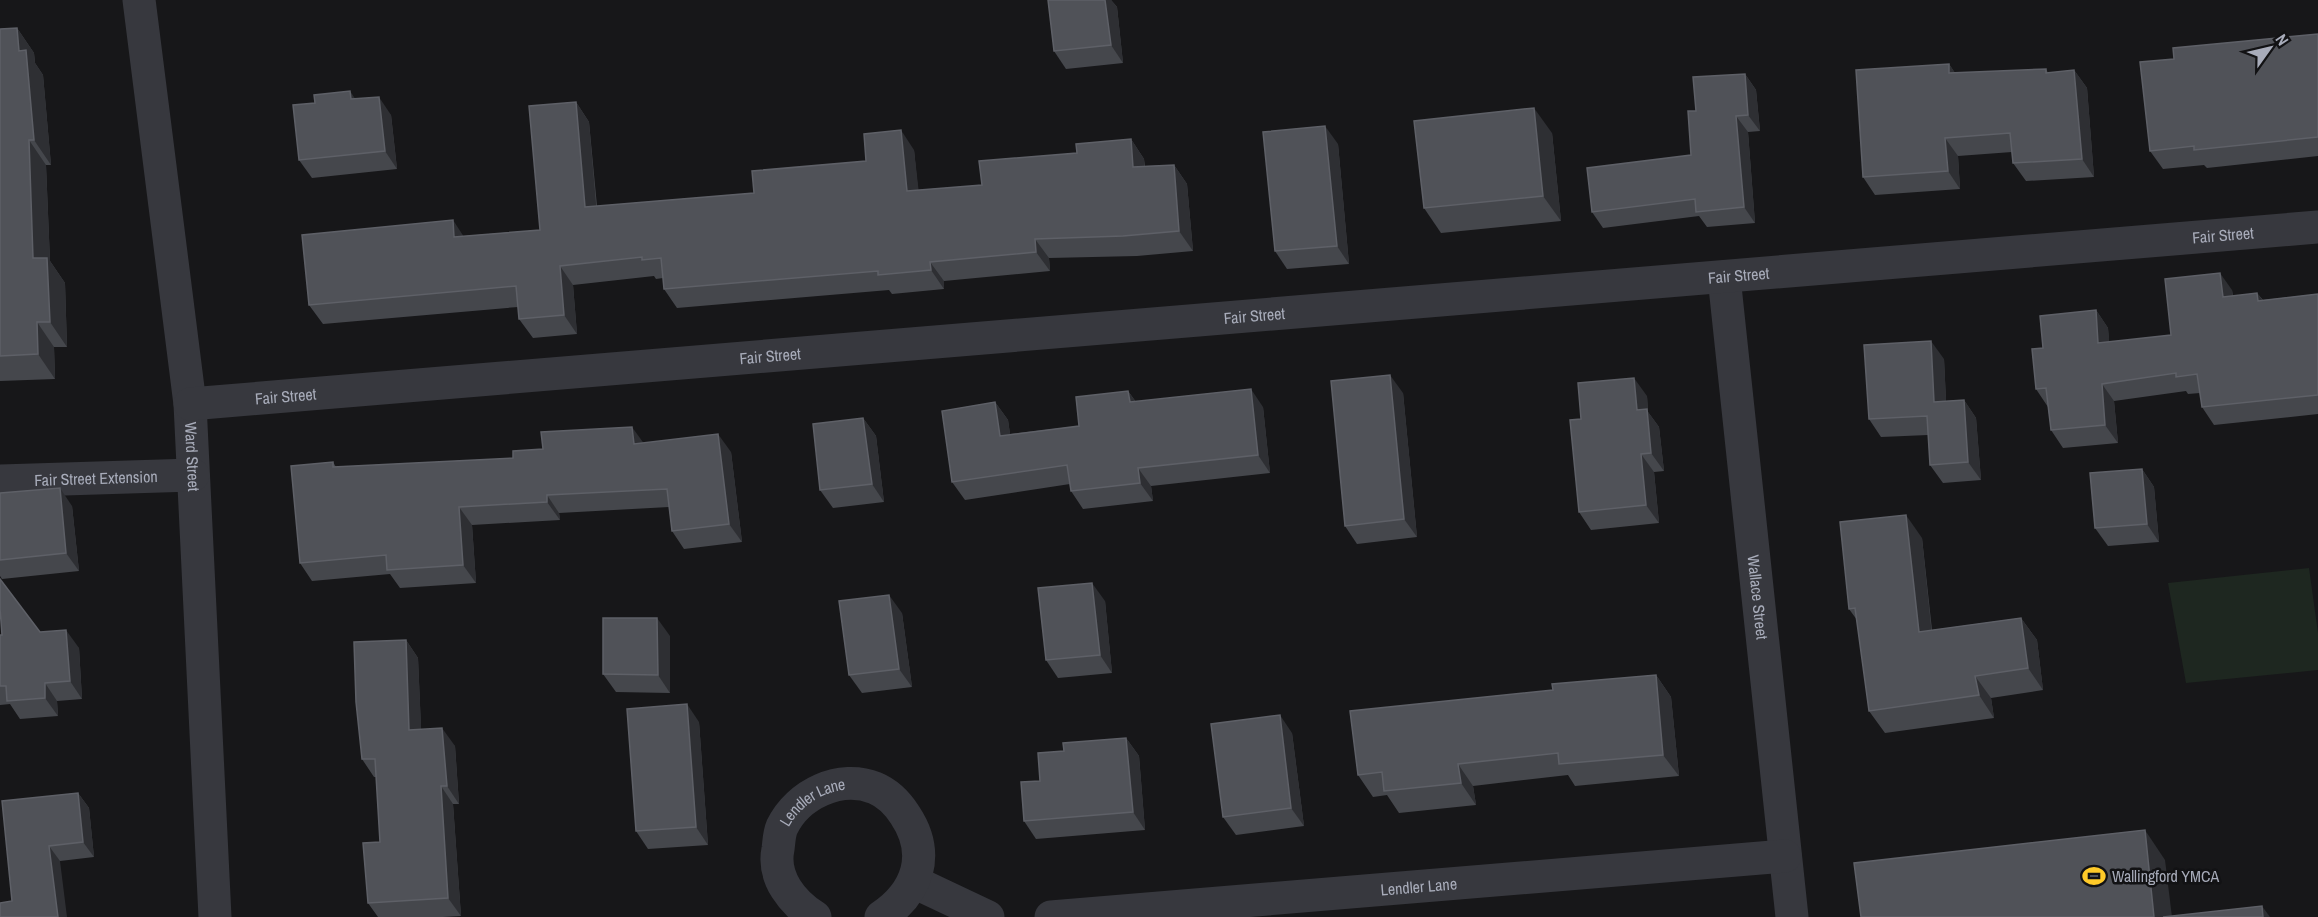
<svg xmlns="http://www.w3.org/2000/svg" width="2318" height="917" font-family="'Archivo Narrow',sans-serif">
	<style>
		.green { fill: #1e2720 }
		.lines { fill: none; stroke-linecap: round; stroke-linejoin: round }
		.minor { stroke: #37383e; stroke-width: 33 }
		.wall { fill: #45474c }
		.shaded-wall { fill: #2e2f33 }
		.building { fill: #505258; stroke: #5e6067; stroke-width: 1.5 }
		.labels { text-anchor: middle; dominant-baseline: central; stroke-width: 5; stroke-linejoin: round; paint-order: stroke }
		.street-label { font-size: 16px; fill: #a8acba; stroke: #121214 }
		.poi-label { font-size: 16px; fill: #a8acba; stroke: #121214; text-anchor: start }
	</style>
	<rect width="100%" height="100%" fill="#171719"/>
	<!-- green -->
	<path class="green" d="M2309,568L2318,633V670L2186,683L2168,583Z"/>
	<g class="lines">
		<!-- minor -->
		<g class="minor">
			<path id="s1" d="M139,0L190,404L215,917"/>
			<path id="s2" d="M1724,277L1792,917"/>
			<path id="s3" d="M190,404L2318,227"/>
			<path id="s4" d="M0,481L193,475"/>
			<path d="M914,882L988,917"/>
			<path id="s5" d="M815,917C793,903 772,878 778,849C779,842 779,834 782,827C798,794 840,774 875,788C887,793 898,804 905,815C931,854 918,892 881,917"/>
			<path id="s6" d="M1051,917L1785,856"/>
		</g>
	</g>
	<!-- wall -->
	<g class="wall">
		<path d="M1048,0H1111L1117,7L1123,63L1066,69L1054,51Z"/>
		<path d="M17,28L34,53L35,63L43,75L51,165H46L50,261L65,283L67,347H54L55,379L0,381V29Z"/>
		<path d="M2318,34V156L2207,168L2204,165L2163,169L2150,151L2174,59Z"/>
		<path d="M1949,64L1955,73L2046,69L2048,73L2074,70L2087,88L2094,177L2026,181L2013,163L2012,152L1958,156L1960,189L1875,195L1863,177Z"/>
		<path d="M1745,74L1756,90L1760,131L1748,132L1755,223L1707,227L1699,216L1603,228L1592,212L1691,155L1696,111Z"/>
		<path d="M356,99L391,115L397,169L312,178L299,160Z"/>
		<path d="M576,102L589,122L597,206L754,193L866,161L914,150L918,190L982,185L1077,153L1131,139L1144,159L1145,166L1174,165L1187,184L1193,251L1137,256L1049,258L1050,271L944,281V289L892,294L889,290L677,308L664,289L663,278L656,279L654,276L573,285L577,334L533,338L519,319L518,307L323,324L309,305L464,236L540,230Z"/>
		<path d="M1552,133L1561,221L1441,233L1424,208Z"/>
		<path d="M1338,144L1349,264L1287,269L1275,251Z"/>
		<path d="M2232,290L2233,296L2257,293L2263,300L2318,294V414L2214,425L2202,407L2200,393L2188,394L2186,391L2114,401L2118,443L2063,448L2051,430L2048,407L2036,389L2043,348L2096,310L2108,328L2109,342L2171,335Z"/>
		<path d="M1944,359L1946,401L1964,400L1976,418L1981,480L1943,483L1930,465L1928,435L1881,437L1869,419Z"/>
		<path d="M1128,391L1136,402L1263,407L1270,473L1151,486L1153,501L1083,509L1071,491L1070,484L965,500L952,482L995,402L1008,420L1010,434L1079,426Z"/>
		<path d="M1403,393L1417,537L1357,544L1345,526Z"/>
		<path d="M1647,396L1648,412L1659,427L1664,471L1654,472L1659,523L1591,530L1579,512L1581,419Z"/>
		<path d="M863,418L876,436L884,502L833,508L820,490Z"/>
		<path d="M644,443L731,452L742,542L684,549L672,531L669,507L559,513L560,520L472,525L476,583L400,588L390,574L312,581L300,563L333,462L336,467L513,458L543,449Z"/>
		<path d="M2142,469L2154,487L2159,542L2108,546L2095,528Z"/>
		<path d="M0,493L72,506L79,571L2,579L0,576Z"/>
		<path d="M1922,538L1932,630L2021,618L2037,640L2043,690L1991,698L1994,718L1885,733L1869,711L1857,620L1849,609Z"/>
		<path d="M1105,601L1112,673L1058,678L1046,660Z"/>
		<path d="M902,613L912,687L862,693L849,675Z"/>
		<path d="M40,632L79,648L82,699L57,701L58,716L20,719L10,704L0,705V635Z"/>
		<path d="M670,636V693L616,692L603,674Z"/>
		<path d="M406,640L418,658L421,729L455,746L459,804H453L461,916L443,917H378L368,903L380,842L376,777H374L362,759Z"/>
		<path d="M1656,675L1671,697L1679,776L1575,786L1568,775L1473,786L1476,805L1399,813L1387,795L1373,797L1358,775L1553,690Z"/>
		<path d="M699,722L708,845L648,849L636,831Z"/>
		<path d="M1292,733L1304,826L1236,835L1223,817Z"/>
		<path d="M1126,738L1139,756L1145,830L1036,839L1024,821L1040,781L1064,751Z"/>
		<path d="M78,793L89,808L94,857L60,861L12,901Z"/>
	</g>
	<!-- shaded-wall -->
	<g class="shaded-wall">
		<path d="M1105,0H1111L1117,7L1123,63L1111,45Z"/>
		<path d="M17,28L34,53L35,63L43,75L51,165L34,140L19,51Z"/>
		<path d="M1949,64L1961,82L1949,73Z"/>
		<path d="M2074,70L2087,88L2094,177L2082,159Z"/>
		<path d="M1745,74L1756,90L1760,131L1748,115Z"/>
		<path d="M350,91L362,109L351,99Z"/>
		<path d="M379,97L391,115L397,169L385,151Z"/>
		<path d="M576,102L589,122L598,227L585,207Z"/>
		<path d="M1534,108L1552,133L1561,221L1543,196Z"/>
		<path d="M1736,116L1748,132L1755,223L1744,207Z"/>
		<path d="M1325,126L1338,144L1349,264L1337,246Z"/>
		<path d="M901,130L914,150L921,211L907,191Z"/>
		<path d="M1945,138L1958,156L1960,189L1948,171Z"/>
		<path d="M1131,139L1144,159L1146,186L1133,167Z"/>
		<path d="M29,140L46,165L50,261L65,283L67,347L50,322L33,258Z"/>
		<path d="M1174,165L1187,184L1193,251L1179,231Z"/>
		<path d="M453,220L466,240L454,237Z"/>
		<path d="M1035,239L1049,258L1050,271L1036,252Z"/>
		<path d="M930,262L944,281V289L931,270Z"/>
		<path d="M560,266L573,285L577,334L564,315Z"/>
		<path d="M2220,273L2232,290L2235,315L2223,297Z"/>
		<path d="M2257,293L2270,310L2258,301Z"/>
		<path d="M2096,310L2108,328L2111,361L2098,343Z"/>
		<path d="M37,322L54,347L55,379L38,354Z"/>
		<path d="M1931,341L1944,359L1947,420L1934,402Z"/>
		<path d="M1390,375L1403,393L1417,537L1404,519Z"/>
		<path d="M1634,378L1647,396L1648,412L1659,427L1664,471L1651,453L1637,410Z"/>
		<path d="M2102,384L2114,401L2118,443L2105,425Z"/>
		<path d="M1251,389L1263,407L1270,473L1258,455Z"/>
		<path d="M1128,391L1141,409L1130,402Z"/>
		<path d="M1964,400L1976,418L1981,480L1968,462Z"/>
		<path d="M995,402L1008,420L1013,454L1000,436Z"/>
		<path d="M863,418L876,436L884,502L872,484Z"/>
		<path d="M632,427L645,445L634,444Z"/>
		<path d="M718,434L731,452L742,542L729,524Z"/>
		<path d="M1641,454L1654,472L1659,523L1646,505Z"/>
		<path d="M1138,468L1151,486L1153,501L1140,483Z"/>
		<path d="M2142,469L2154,487L2159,542L2147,524Z"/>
		<path d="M60,488L72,506L79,571L66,553Z"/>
		<path d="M547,495L559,513L560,520L547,502Z"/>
		<path d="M459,507L472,525L476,583L463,565Z"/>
		<path d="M1906,515L1922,538L1934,655L1919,632Z"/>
		<path d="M1092,583L1105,601L1112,673L1100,655Z"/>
		<path d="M889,595L902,613L912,687L899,669Z"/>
		<path d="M657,618L670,636V693L658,675Z"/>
		<path d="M2021,618L2037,640L2043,690L2028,668Z"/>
		<path d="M66,630L79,648L82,699L70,681Z"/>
		<path d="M406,640L418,658L422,748L409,730Z"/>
		<path d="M1656,675L1671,697L1679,776L1663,755Z"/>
		<path d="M1975,676L1991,698L1994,718L1979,695Z"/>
		<path d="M45,683L57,701L58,716L45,698Z"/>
		<path d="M687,704L699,722L708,845L696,827Z"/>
		<path d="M1280,715L1292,733L1304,826L1291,808Z"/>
		<path d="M442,728L455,746L459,804L447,786Z"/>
		<path d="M1126,738L1139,756L1145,830L1133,812Z"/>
		<path d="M1458,764L1473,786L1476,805L1461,783Z"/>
		<path d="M441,786L453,804L461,916L448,898Z"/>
		<path d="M78,793L89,808L94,857L83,842Z"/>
		<path d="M2145,830L2165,860L2172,917H2154Z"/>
		<path d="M49,846L60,861L67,917H58Z"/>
		<path d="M2262,906L2270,917H2263Z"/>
	</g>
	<!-- building -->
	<g class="building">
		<path d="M1048,0H1105L1111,45L1054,51Z"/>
		<path d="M17,28L19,51L26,50L34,140H29L33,258H47L50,322H37L38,354L0,356V29Z"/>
		<path d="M2318,34V137L2194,150V146L2150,151L2140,62L2174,59L2173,48Z"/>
		<path d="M1949,64V73L2046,69V73L2074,70L2082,159L2013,163L2010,133L1945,138L1948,171L1863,177L1856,70Z"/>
		<path d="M1745,74L1748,115L1736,116L1744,207L1696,212L1695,199L1592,212L1587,168L1691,155L1688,111H1696L1693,77Z"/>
		<path d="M350,91L351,99L379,97L385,151L299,160L293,105L315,103L314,95Z"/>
		<path d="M576,102L585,207L754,193L752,171L866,161L864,134L901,130L907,191L982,185L979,161L1077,153L1076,144L1131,139L1133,167L1174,165L1179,231L1123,236L1035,239L1036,252L930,262L931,270L878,275V271L664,289L661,258L642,260V257L560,266L564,315L519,319L516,286L309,305L302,235L453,220L454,237L540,230L529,106Z"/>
		<path d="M1534,108L1543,196L1424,208L1414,121Z"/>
		<path d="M1325,126L1337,246L1275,251L1263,132Z"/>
		<path d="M2220,273L2223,297L2257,293L2258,301L2318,294V395L2202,407L2197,374L2176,377V373L2102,384L2105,425L2051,430L2046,388L2036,389L2032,349L2043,348L2040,316L2096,310L2098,343L2171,335L2165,279Z"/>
		<path d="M1931,341L1934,402L1964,400L1968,462L1930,465L1927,416L1869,419L1864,345Z"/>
		<path d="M1390,375L1404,519L1345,526L1331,381Z"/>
		<path d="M1634,378L1637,410L1647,409L1651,453L1641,454L1646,505L1579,512L1570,420L1581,419L1578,383Z"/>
		<path d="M1251,389L1258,455L1138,468L1140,483L1071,491L1067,465L952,482L942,411L995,402L1000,436L1079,426L1076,397L1128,391L1130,402Z"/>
		<path d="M863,418L872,484L820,490L813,424Z"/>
		<path d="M632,427L634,444L718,434L729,524L672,531L667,489L547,495V502L459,507L463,565L387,570L386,555L300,563L291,466L333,462V467L513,458V451L543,449L541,432Z"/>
		<path d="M2142,469L2147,524L2095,528L2090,473Z"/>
		<path d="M60,488L66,553L0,560V493Z"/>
		<path d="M1906,515L1919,632L2021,618L2028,668L1975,676L1979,695L1869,711L1855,608L1849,609L1840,522Z"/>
		<path d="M0,579L40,632L66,630L70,681L45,683V698L7,701L6,686H0V635H2L0,608Z"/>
		<path d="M1092,583L1100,655L1046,660L1038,588Z"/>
		<path d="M889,595L899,669L849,675L839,601Z"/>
		<path d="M603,618H657L658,675L603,674Z"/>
		<path d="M406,640L409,730L442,728L447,786H441L448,898L368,903L363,843L380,842L375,759H362L356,702L354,642Z"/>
		<path d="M1656,675L1663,755L1559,764L1558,753L1458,764L1461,783L1384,791L1382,772L1358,775L1350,711L1553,690L1552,684Z"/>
		<path d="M687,704L696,827L636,831L627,709Z"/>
		<path d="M1280,715L1291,808L1223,817L1211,724Z"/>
		<path d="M1126,738L1133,812L1024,821L1021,782L1040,781L1038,753L1064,751L1063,743Z"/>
		<path d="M78,793L83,842L49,846L58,917H0V903L12,901L2,801Z"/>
		<path d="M2145,830L2154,917H1861L1854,863Z"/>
		<path d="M2262,906L2263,917H2163Z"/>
	</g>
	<!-- icons -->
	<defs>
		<g id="stadium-bare" transform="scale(1.8)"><path d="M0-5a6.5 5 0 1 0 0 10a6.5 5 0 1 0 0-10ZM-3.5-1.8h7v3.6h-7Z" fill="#ffca29" stroke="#121214" stroke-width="2.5" paint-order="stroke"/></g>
	</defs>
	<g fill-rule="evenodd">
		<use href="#stadium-bare" x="2094" y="876"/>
	</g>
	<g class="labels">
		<!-- street labels -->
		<g class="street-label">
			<text stroke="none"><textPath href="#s3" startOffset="2040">Fair Street</textPath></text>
			<text stroke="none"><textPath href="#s3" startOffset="1554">Fair Street</textPath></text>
			<text stroke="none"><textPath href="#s3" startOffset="1068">Fair Street</textPath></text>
			<text stroke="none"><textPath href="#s3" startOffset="582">Fair Street</textPath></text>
			<text stroke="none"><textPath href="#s3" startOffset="96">Fair Street</textPath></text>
			<text stroke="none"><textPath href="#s1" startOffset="460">Ward Street</textPath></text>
			<text stroke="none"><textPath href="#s4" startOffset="96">Fair Street Extension</textPath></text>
			<text stroke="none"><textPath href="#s2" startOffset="322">Wallace Street</textPath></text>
			<text stroke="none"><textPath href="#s5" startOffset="146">Lendler Lane</textPath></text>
			<text stroke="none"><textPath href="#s6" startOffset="369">Lendler Lane</textPath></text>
		</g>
		<!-- poi labels -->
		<g class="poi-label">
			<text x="2112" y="876">Wallingford YMCA</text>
		</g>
	</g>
	<!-- north arrow -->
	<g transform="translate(2270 48) rotate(56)" stroke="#121214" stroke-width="4.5" paint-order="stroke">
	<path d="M0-4.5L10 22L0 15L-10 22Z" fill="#a8acba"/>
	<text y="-9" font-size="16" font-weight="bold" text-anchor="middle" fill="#a8acba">N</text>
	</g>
</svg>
